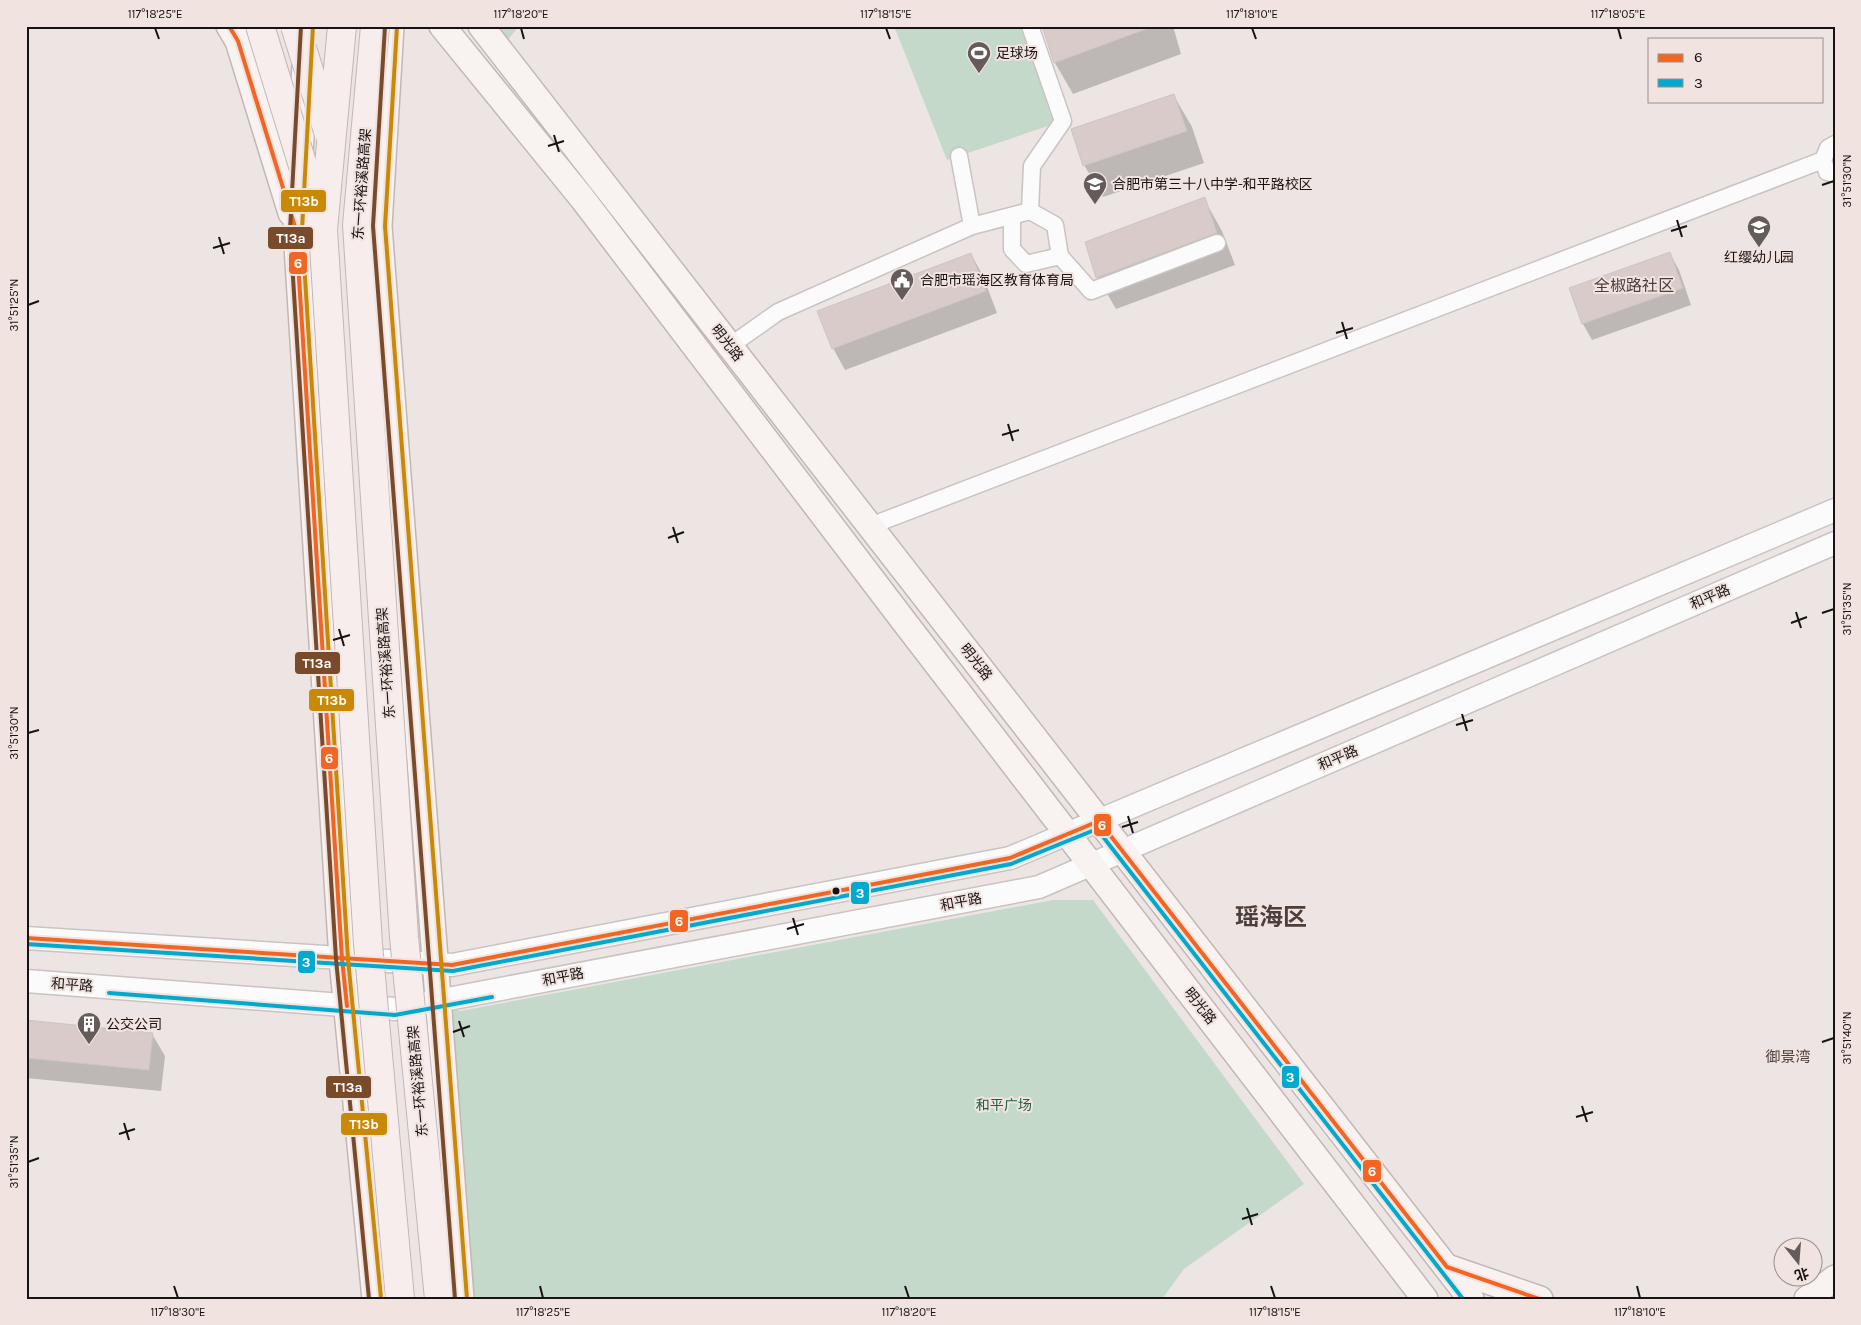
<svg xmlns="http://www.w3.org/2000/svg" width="1861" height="1325" font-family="Karla,'Noto Sans SC',sans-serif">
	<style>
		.green { fill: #c5d9ca }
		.shadow { fill: #0003 }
		.building { fill: #d8cbc9; stroke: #cbc5c4 }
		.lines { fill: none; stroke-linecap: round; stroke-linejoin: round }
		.street-casing { stroke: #c9c3c2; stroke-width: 19 }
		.secondary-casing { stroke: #c9c3c2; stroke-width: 25 }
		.primary-casing { stroke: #c3b7b5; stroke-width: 28 }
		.street { stroke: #fcfbfb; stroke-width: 16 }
		.secondary { stroke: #fcfbfb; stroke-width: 22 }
		.primary { stroke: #f8f3f1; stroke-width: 25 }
		.highway-bridge-casing { stroke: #c3b7b5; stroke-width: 30; stroke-linecap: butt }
		.highway-bridge { stroke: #f6edec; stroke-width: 28 }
		.bus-1-casing { stroke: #f1e3df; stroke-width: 8 }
		.bus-2-casing { stroke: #f1e3df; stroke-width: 8 }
		.bus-3-casing { stroke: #f1e3df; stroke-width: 8 }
		.bus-4-casing { stroke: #f1e3df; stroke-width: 8 }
		.bus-1 { stroke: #f26522; stroke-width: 4 }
		.bus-2 { stroke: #00a9ce; stroke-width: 4 }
		.bus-3 { stroke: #7a4b2a; stroke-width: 4 }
		.bus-4 { stroke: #ca8904; stroke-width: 4 }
		.ticks { fill: none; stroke: #181312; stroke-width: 2 }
		.bus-dot { fill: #181312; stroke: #f1e3df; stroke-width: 2 }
		.labels { text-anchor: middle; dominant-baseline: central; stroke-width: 4; stroke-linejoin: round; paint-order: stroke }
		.poi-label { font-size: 14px; fill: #181312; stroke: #f1e3df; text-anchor: start }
		.street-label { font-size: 14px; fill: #181312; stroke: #f1e3df }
		.park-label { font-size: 14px; fill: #1a6242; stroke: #f1e3df }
		.neighbourhood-label { font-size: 15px; fill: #4a3f3c; stroke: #f1e3df }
		.quarter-label { font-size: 16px; fill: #4a3f3c; stroke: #f1e3df }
		.town-label { font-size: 24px; font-weight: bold; fill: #4a3f3c; stroke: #f1e3df }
		.line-badge { stroke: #f1e3df; stroke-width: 2 }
		.badge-label { font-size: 14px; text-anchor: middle; font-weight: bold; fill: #fff }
		.neatline { fill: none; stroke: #181312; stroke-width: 2 }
		.ticks-label { font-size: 12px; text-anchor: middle; fill: #181312 }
	</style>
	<rect width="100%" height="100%" fill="#ede5e3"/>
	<!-- green -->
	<g class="green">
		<path d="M481,26H519L500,50Z"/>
		<path d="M894,26H1026L1063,121L947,160Z"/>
		<path d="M1053,900H1093L1304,1184L1184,1269L1162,1299H461L438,1001L460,1011Z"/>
	</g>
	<!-- shadow -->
	<g class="shadow">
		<path d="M1043,26H1173L1181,54L1073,94L1055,63Z"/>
		<path d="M1174,96L1192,127L1204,163L1103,197L1084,165Z"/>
		<path d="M1204,199L1222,231L1235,265L1116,309L1098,278L1087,242Z"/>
		<path d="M971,254L983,276L997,313L845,370L833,348Z"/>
		<path d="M1670,254L1679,270L1691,305L1592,340L1583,324L1570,289Z"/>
		<path d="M26,1022L152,1034L165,1056L161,1091L26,1078Z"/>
	</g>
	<!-- building -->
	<g class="building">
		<path d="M1042,26H1148L1149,28L1054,63Z"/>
		<path d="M1174,94L1187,131L1083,166L1071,129Z"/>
		<path d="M1205,197L1217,233L1096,278L1085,242Z"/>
		<path d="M1670,252L1683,288L1582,324L1569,288Z"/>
		<path d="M971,253L986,291L832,349L817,311Z"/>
		<path d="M26,1020L153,1033L149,1070L26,1058Z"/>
	</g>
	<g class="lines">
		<!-- street casing -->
		<g class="street-casing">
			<g id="street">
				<path d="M1835,144L1828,148L1823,160L1827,172L1835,174"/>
				<path d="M959,156L972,226"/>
				<path d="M1030,211L1055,225L1060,256"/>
				<path d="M1012,216V249L1026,264L1060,256L1091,291L1217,243"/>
				<path d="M730,346L778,312L972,226L1030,211L1032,166L1063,121L1030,26"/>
				<path d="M870,526L1823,160"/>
			</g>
		</g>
		<!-- secondary casing -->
		<g class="secondary-casing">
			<g id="secondary">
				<path d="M26,938L452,965L1010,858L1835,510"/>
				<path d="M26,981L395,1009L1039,887L1835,543"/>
			</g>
		</g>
		<!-- primary casing -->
		<g class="primary-casing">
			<g id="primary">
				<path d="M229,26L238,41L291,213"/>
				<path d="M391,26L379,226L461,1299"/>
				<path d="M442,26L582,198L906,624L1425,1299"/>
				<path d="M481,26L1471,1299"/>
				<path d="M305,64L296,230L342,959L375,1299"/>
				<path d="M1447,1267L1540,1299"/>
				<path d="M1807,1299L1835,1278"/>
			</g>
		</g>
		<!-- street -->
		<use href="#street" class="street"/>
		<!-- secondary -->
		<use href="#secondary" class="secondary"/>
		<!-- primary -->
		<use href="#primary" class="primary"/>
		<!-- highway-bridge casing -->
		<g class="highway-bridge-casing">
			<g id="highway-bridge">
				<path d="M260,26L319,218"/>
				<path d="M295,26L328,131"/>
				<path d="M342,26L323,230L368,944L400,1299"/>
				<path d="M375,26L357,225L404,937L439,1299"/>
			</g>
		</g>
		<!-- highway-bridge -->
		<use href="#highway-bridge" class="highway-bridge"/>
		<!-- bus-1 casing -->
		<g class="bus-1-casing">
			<g id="bus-1">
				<path d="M229,26L238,41L296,230L342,959L347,1006"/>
				<path d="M26,938L452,965L1010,858L1099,821L1447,1267L1539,1299"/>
			</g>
		</g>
		<!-- bus-2 casing -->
		<g class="bus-2-casing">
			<g id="bus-2">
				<path d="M26,944L453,971L1011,864L1097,829L1463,1299"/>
				<path d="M109,993L395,1015L492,997"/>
			</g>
		</g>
		<!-- bus-3 casing -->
		<g class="bus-3-casing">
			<g id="bus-3">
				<path d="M301,26L290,230L336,959L369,1299"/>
				<path d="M385,26L373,226L455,1299"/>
			</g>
		</g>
		<!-- bus-4 casing -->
		<g class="bus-4-casing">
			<g id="bus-4">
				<path d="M313,26L302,230L348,959L381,1298"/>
				<path d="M397,26L385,226L467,1299"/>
			</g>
		</g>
		<!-- bus-1 -->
		<use href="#bus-1" class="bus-1"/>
		<!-- bus-2 -->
		<use href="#bus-2" class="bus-2"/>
		<!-- bus-3 -->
		<use href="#bus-3" class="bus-3"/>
		<!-- bus-4 -->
		<use href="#bus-4" class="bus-4"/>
	</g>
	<!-- ticks -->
	<path class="ticks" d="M155,28L159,39M521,28L524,39M886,28L890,39M1252,28L1256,39M1618,28L1621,39M554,135L559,152M548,146L564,141M1822,185L1834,181M1677,220L1682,237M1671,231L1687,226M219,237L224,254M213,248L230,243M28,305L39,301M1342,322L1347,339M1336,333L1353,328M1008,424L1013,441M1002,435L1019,430M673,527L678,543M668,538L684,532M1796,612L1801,628M1822,613L1834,609M1791,623L1807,617M339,629L344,646M333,640L350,635M1462,714L1467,731M1456,725L1473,720M28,733L39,730M1128,816L1133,833M1122,827L1138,822M793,918L798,935M787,929L804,924M459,1021L464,1037M453,1032L470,1026M1822,1042L1834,1038M1582,1106L1587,1122M1576,1117L1593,1112M124,1123L129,1140M119,1134L135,1129M28,1162L39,1158M1247,1208L1252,1225M1242,1219L1258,1214M174,1286L178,1298M540,1286L543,1298M905,1286L909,1298M1271,1286L1275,1298M1637,1286L1640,1298"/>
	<!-- icons -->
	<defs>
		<g id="stadium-pin" transform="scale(1.25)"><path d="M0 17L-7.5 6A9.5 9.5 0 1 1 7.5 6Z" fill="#635c5b" stroke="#f1e3df"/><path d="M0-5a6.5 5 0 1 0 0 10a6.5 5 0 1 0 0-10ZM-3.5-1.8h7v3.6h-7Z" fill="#fff"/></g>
		<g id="school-pin" transform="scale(1.25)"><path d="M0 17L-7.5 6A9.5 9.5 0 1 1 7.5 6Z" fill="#635c5b" stroke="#f1e3df"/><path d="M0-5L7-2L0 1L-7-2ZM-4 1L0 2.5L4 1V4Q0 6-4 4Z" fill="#fff"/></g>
		<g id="civic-pin" transform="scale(1.25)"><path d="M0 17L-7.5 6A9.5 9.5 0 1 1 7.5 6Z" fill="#635c5b" stroke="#f1e3df"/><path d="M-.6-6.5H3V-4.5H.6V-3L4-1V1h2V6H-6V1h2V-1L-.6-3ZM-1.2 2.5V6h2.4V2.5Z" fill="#fff"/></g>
		<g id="building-pin" transform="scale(1.25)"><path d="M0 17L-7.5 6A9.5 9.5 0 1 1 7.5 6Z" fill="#635c5b" stroke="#f1e3df"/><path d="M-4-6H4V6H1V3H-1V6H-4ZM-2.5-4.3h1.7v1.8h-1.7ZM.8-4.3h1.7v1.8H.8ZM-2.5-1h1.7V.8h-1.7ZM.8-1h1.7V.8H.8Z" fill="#fff"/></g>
	</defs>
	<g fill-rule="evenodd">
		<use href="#stadium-pin" x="979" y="53"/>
		<use href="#school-pin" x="1095" y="184"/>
		<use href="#school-pin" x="1759" y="227"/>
		<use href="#civic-pin" x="902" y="280"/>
		<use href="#building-pin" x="89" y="1024"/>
	</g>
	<!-- markers -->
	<circle class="bus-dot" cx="836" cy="891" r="4.5"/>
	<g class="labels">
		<!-- poi labels -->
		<g class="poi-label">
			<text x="996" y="53">足球场</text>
			<text x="1112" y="184">合肥市第三十八中学-和平路校区</text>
			<text x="1759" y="257" text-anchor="middle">红缨幼儿园</text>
			<text x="920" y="280">合肥市瑶海区教育体育局</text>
			<text x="106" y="1024">公交公司</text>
		</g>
		<!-- street labels -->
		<g class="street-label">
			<text transform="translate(362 184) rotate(-86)">东一环裕溪路高架</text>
			<text transform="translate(727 343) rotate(52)">明光路</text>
			<text transform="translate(1710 597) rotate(-23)">和平路</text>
			<text transform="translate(976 662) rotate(52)">明光路</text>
			<text transform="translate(386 663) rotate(-94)">东一环裕溪路高架</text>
			<text transform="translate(1338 758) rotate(-23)">和平路</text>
			<text transform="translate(961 902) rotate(-11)">和平路</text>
			<text transform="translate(563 977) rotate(-11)">和平路</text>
			<text transform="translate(72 985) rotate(4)">和平路</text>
			<text transform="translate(1200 1006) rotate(52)">明光路</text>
			<text transform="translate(418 1081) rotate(-95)">东一环裕溪路高架</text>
		</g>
		<!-- park labels -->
		<g class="park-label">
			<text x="1004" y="1105">和平广场</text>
		</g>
		<!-- neighbourhood labels -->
		<g class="neighbourhood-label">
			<text x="1788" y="1057">御景湾</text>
		</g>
		<!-- quarter labels -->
		<g class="quarter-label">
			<text x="1634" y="285">全椒路社区</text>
		</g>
		<!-- town labels -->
		<g class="town-label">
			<text x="1271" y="917">瑶海区</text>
		</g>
	</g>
	<g class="line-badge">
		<rect x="280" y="189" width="47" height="24" rx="5" fill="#ca8904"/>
		<rect x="267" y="226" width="47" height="24" rx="5" fill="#7a4b2a"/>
		<rect x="288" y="251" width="20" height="24" rx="5" fill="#f26522"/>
		<rect x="294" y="651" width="47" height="24" rx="5" fill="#7a4b2a"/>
		<rect x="308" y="688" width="47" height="24" rx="5" fill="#ca8904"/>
		<rect x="320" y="746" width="19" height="24" rx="5" fill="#f26522"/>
		<rect x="1093" y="813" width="19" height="24" rx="5" fill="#f26522"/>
		<rect x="850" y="881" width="20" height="24" rx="5" fill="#00a9ce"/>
		<rect x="669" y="909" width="20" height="24" rx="5" fill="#f26522"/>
		<rect x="297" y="950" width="19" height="24" rx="5" fill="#00a9ce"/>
		<rect x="1281" y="1065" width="19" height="24" rx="5" fill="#00a9ce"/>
		<rect x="325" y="1075" width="47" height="24" rx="5" fill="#7a4b2a"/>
		<rect x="340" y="1112" width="48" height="24" rx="5" fill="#ca8904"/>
		<rect x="1362" y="1159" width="20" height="24" rx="5" fill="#f26522"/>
	</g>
	<g class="badge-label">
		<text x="304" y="206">T13b</text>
		<text x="291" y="243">T13a</text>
		<text x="298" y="268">6</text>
		<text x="317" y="668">T13a</text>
		<text x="332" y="705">T13b</text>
		<text x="329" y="763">6</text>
		<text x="1102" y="830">6</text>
		<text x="860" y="898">3</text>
		<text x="679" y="926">6</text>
		<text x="306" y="967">3</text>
		<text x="1290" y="1082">3</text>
		<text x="348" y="1092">T13a</text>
		<text x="364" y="1129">T13b</text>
		<text x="1372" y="1176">6</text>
	</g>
	<!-- border -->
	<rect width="1861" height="1325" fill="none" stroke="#f1e3df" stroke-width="55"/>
	<!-- legend -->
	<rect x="1648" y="38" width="175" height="65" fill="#f1e3df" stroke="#9a908d"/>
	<rect x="1658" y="54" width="25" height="8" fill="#f26522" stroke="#9a908d"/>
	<text x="1694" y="62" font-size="15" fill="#181312">6</text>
	<rect x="1658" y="79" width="25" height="8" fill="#00a9ce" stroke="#9a908d"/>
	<text x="1694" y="88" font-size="15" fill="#181312">3</text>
	<!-- north arrow -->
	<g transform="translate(1798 1262) rotate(163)"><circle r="24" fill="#f1e3df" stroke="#9a908d"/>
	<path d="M0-4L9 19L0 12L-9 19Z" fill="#635c5b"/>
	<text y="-8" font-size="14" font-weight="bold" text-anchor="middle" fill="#181312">北</text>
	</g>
	<rect x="28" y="28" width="1806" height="1270" class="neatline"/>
	<g class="ticks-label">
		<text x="155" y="18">117°18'25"E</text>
		<text x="521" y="18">117°18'20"E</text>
		<text x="886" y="18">117°18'15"E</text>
		<text x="1252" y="18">117°18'10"E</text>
		<text x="1618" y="18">117°18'05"E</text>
		<text transform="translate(1847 181) rotate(-90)" y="4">31°51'30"N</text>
		<text transform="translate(14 305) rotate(-90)" y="4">31°51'25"N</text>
		<text transform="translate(1847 609) rotate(-90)" y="4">31°51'35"N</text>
		<text transform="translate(14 733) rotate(-90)" y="4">31°51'30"N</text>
		<text transform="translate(1847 1038) rotate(-90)" y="4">31°51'40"N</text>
		<text transform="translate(14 1162) rotate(-90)" y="4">31°51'35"N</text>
		<text x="178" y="1316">117°18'30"E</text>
		<text x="543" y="1316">117°18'25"E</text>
		<text x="909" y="1316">117°18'20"E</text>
		<text x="1275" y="1316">117°18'15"E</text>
		<text x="1640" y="1316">117°18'10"E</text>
	</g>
</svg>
